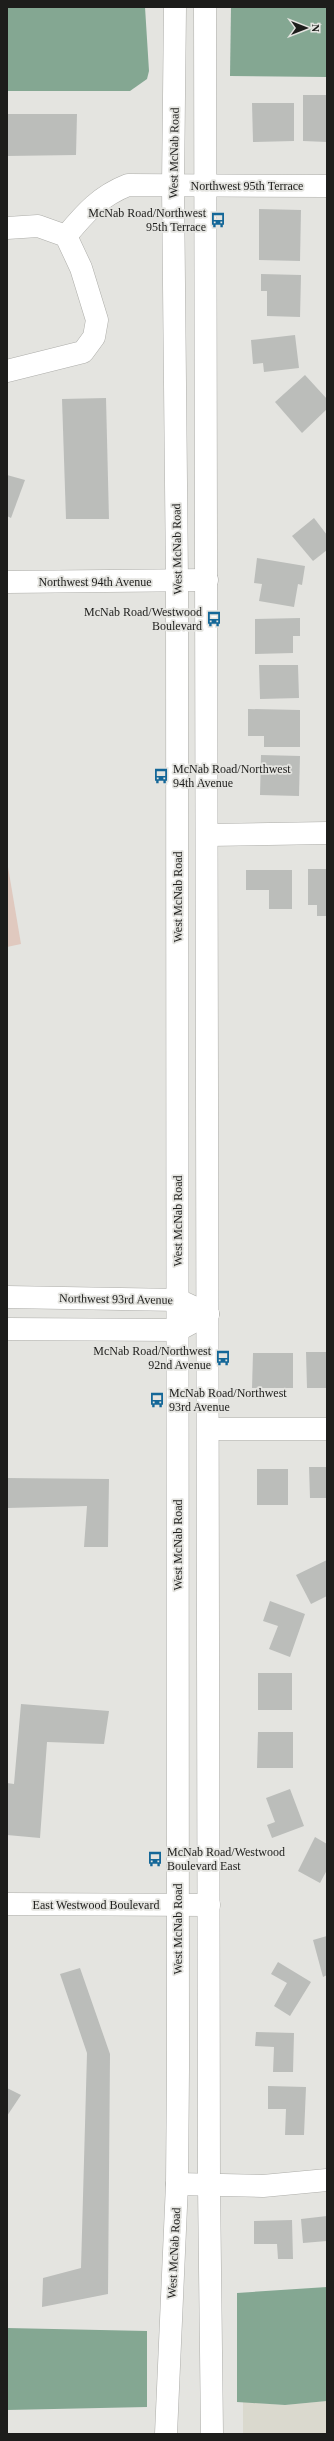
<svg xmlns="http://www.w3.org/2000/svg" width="334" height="2441" font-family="Georgia,serif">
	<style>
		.built { fill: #dad9ce }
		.green { fill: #e0c9bf }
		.water { fill: #84a792 }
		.building { fill: #bbbdba }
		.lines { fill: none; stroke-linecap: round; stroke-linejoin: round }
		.minor-casing { stroke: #adada9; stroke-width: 23 }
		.major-casing { stroke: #adada9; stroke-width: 23 }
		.minor { stroke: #fff; stroke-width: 22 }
		.major { stroke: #fff; stroke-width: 22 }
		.labels { text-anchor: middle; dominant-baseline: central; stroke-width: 3.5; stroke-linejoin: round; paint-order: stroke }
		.street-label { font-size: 12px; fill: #1d1d1b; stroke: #e4e4e0 }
		.poi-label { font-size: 12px; fill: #1d1d1b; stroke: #e4e4e0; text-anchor: end }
	</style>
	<rect width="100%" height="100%" fill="#e4e4e0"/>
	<!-- built -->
	<path class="built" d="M327,2401V2434H243V2402L285,2405Z"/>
	<!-- green -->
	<path class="green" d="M7,861L21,944L7,947Z"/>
	<!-- water -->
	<g class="water">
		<path d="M7,7H145L149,71L147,79L130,91H7Z"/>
		<path d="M231,7H327V77L230,76Z"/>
		<path d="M327,2287V2401L285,2405L237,2402V2293Z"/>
		<path d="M7,2328L147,2331V2407L7,2410Z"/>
	</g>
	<!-- building -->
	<g class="building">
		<path d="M303,95H327V142L303,141Z"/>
		<path d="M252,103H294V141L253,142Z"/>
		<path d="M7,114H77L76,155L7,156Z"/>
		<path d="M259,209L301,210L300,261L259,260Z"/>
		<path d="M261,274L301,275L300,317L267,316V291H261Z"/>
		<path d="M295,335L299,368L264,372L263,363L253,364L251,340Z"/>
		<path d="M305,375L327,399V409L302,433L275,402Z"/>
		<path d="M106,398L109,519H66L62,399Z"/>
		<path d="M7,475L25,480L11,518L7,516Z"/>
		<path d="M314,518L327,535V550L313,561L292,536Z"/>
		<path d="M257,558L305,566L302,585L298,584L294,607L259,601L262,584L254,583Z"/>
		<path d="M300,618V636H293V653L255,654V619Z"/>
		<path d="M259,665H298L299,698L260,699Z"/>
		<path d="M248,709L300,710V747H264V736H248Z"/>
		<path d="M261,755L300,756L299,796L260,795Z"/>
		<path d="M308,869H327V916H317V905H308Z"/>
		<path d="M246,870H292V909H269V890H246Z"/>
		<path d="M306,1352H327V1388H307Z"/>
		<path d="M253,1353H293V1388H252Z"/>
		<path d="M309,1467H327V1498H310Z"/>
		<rect x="257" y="1469" width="31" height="36"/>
		<path d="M7,1478L109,1479L108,1547H84L87,1506L7,1508Z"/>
		<path d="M327,1560V1596L311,1604L296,1575Z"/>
		<path d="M270,1601L305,1614L290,1657L269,1649L278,1626L263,1621Z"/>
		<rect x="258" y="1673" width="34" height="37"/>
		<path d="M21,1704L109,1711L104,1744L47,1742L40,1838L7,1835V1783L14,1784Z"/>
		<path d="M258,1732H293V1768H257Z"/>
		<path d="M290,1789L304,1826L272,1838L267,1825L275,1822L266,1798Z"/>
		<path d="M315,1837L327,1844V1870L320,1883L298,1871Z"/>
		<path d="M327,1936V1975L323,1977L313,1940Z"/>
		<path d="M278,1962L311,1982L290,2016L274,2006L287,1983L271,1974Z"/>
		<path d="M80,1968L110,2054L108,2294L42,2307L43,2278L81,2268L87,2053L60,1974Z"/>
		<path d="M256,2032L294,2033L293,2072H273L274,2047L255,2046Z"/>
		<path d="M268,2086L306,2087L304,2135H285L286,2109H268Z"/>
		<path d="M7,2088L21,2095L7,2116Z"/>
		<path d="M327,2216V2241L303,2243L301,2219Z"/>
		<path d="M292,2220L293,2259H278L277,2244H254V2221Z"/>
	</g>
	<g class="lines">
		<!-- minor casing -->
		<g class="minor-casing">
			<g id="minor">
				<path d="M7,228L38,226L66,236L81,268L97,320L94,337L83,352L7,371"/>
				<path d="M66,236C85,213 100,196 128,185L327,186"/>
				<path d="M7,582L207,580"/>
				<path d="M208,835L327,833"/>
				<path d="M7,1297L178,1300L208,1314"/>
				<path d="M7,1329L178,1330L208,1314"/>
				<path d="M209,1429H327"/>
				<path d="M7,1904L209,1905"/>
				<path d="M177,2184L263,2186L327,2180"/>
			</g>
		</g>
		<!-- major casing -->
		<g class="major-casing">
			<g id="major">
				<path d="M205,7L209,2185L212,2434"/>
				<path d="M166,2434L177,2184L178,2069L177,581L173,186L175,7"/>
			</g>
		</g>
		<!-- minor -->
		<use href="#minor" class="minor"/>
		<!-- major -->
		<use href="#major" class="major"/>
	</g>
	<!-- icons -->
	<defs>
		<g id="bus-bare" transform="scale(1.2)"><path d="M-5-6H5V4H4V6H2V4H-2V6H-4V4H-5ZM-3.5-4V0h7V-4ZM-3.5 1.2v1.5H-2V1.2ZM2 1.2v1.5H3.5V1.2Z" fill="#146798" stroke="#e4e4e0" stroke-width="2.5" paint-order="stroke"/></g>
	</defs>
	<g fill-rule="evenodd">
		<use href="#bus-bare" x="218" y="220"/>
		<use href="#bus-bare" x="214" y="619"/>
		<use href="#bus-bare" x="161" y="776"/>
		<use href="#bus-bare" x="223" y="1358"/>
		<use href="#bus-bare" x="157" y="1400"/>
		<use href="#bus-bare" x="155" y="1859"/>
	</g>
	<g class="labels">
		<!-- street labels -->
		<g class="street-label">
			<text transform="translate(174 153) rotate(-89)">West McNab Road</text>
			<text x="247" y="186">Northwest 95th Terrace</text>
			<text transform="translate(177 549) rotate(-91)">West McNab Road</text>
			<text x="95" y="582">Northwest 94th Avenue</text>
			<text transform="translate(178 897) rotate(-90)">West McNab Road</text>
			<text transform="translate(178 1221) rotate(-90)">West McNab Road</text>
			<text transform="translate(116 1299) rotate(1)">Northwest 93rd Avenue</text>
			<text transform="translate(178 1545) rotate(-90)">West McNab Road</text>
			<text x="96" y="1905">East Westwood Boulevard</text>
			<text transform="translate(178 1929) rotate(-90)">West McNab Road</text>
			<text transform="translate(174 2253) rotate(-87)">West McNab Road</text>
		</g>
		<!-- poi labels -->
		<g class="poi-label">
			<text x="206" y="213">McNab Road/Northwest<tspan x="206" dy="14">95th Terrace</tspan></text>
			<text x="202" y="612">McNab Road/Westwood<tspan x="202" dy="14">Boulevard</tspan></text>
			<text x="173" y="769" text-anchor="start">McNab Road/Northwest<tspan x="173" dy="14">94th Avenue</tspan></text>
			<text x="211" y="1351">McNab Road/Northwest<tspan x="211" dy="14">92nd Avenue</tspan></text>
			<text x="169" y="1393" text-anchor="start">McNab Road/Northwest<tspan x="169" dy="14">93rd Avenue</tspan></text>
			<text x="167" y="1852" text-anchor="start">McNab Road/Westwood<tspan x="167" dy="14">Boulevard East</tspan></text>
		</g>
	</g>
	<!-- border -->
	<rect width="334" height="2441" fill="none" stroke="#1d1d1b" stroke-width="16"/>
	<!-- north arrow -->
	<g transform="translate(306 28) rotate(90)" stroke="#e4e4e0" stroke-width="3" paint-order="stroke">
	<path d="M0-3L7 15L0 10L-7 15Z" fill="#1d1d1b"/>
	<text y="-6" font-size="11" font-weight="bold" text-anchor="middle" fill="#1d1d1b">N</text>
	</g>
</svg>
